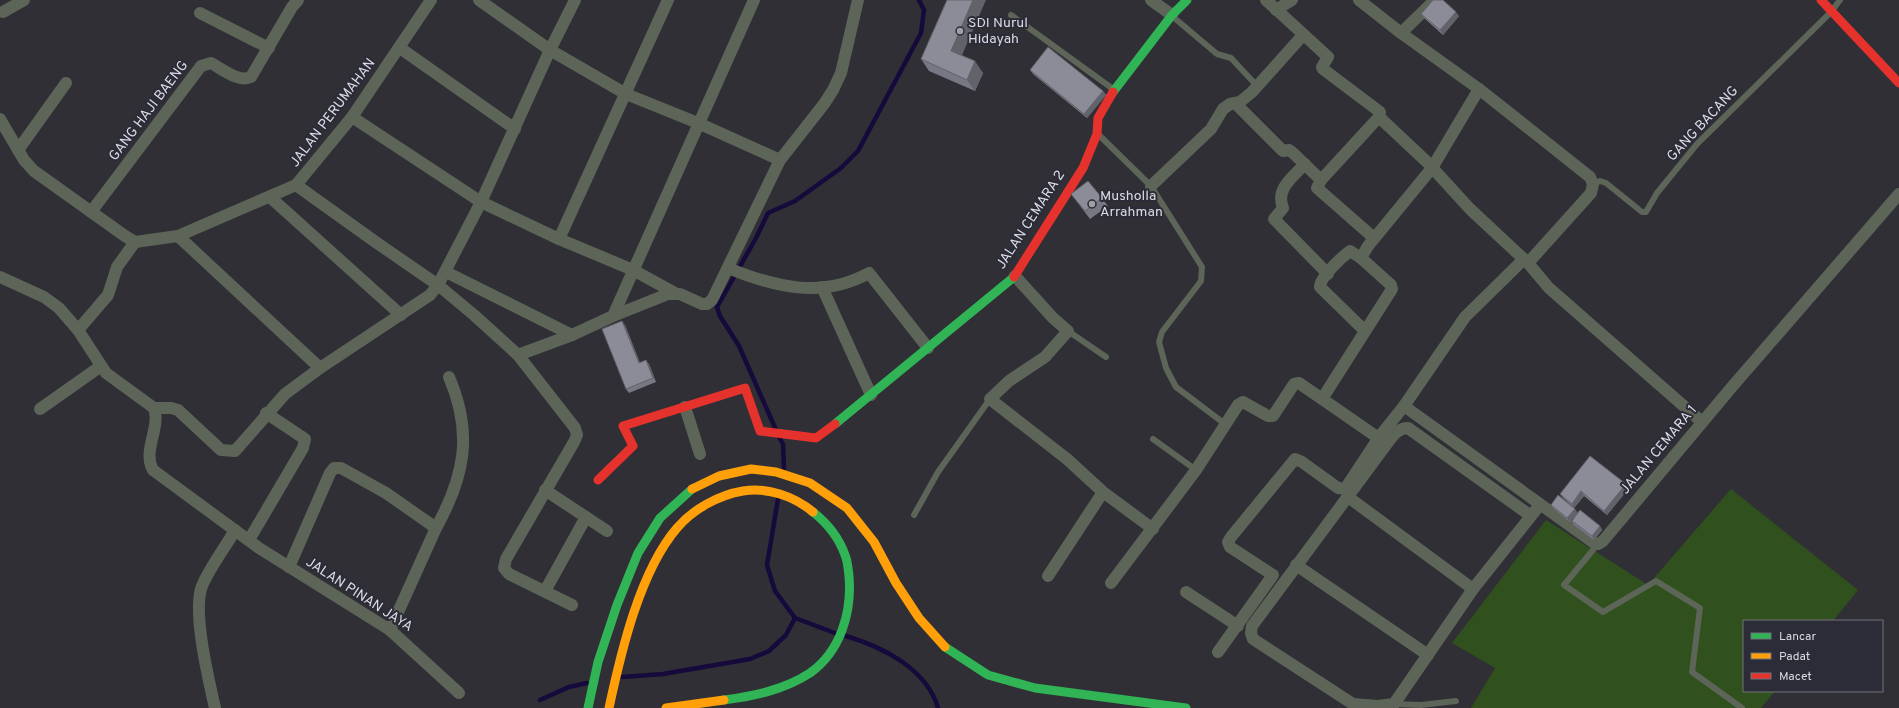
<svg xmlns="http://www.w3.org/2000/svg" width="1899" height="708" font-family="Overpass,sans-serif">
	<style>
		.green { fill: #30511d }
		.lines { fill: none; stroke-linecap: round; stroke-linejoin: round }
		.stream { stroke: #16093b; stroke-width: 4.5 }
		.lane { stroke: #5c6558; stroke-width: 6 }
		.street { stroke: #5c6558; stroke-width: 12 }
		.fast { stroke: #30b455; stroke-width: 9 }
		.slow { stroke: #ff9f0a; stroke-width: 9 }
		.jam { stroke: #e5322d; stroke-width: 9 }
		.wall { fill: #787884 }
		.shaded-wall { fill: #62626b }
		.building { fill: #8c8c99; stroke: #62626b }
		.poi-dot { fill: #9f9fa6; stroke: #2c2c38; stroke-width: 1.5 }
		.labels { text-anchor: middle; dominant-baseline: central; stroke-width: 4; stroke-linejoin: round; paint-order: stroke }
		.poi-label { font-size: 14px; fill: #dbdbe3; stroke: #2c2c38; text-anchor: start }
		.street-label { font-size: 14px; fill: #dbdbe3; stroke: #2c2c38 }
	</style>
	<rect width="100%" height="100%" fill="#2f2f35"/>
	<!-- green -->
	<path class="green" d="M1731,489L1858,590L1833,621H1744V691H1775L1761,708H1471L1495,668L1452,643L1546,520L1648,585Z"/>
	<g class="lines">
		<!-- stream -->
		<g class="stream">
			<path d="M776,430L739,346L720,316L717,307L756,238L768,213L795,201L841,168L858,151L921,33L924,10L919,0"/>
			<path d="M779,437L783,444L784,468"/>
			<path d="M778,499L767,565L775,591L795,618L835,633"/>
			<path d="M846,636C883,647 927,669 938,708"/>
			<path d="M622,677L663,674L750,659L769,651L786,635L795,618"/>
			<path d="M540,700L569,687L587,683"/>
		</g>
		<!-- lane -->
		<g class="lane">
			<path d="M1011,15L1113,89"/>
			<path d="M1172,16L1217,54L1231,58L1257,86"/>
			<path d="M1099,135L1151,186L1202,267L1201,281L1162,332L1159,342L1166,368L1176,387L1225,424"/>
			<path d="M1593,184L1600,181L1606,183L1642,212H1646L1657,193L1697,144L1831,12L1840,0"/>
			<path d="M1068,331L1106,357"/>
			<path d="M1153,439L1196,470"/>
			<path d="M914,515L938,472L990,399"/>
			<path d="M1598,544L1564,585L1603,612L1656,581L1700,608L1692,672L1742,708"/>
			<path d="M1394,704L1421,705L1456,701"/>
		</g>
		<!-- street -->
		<g class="street">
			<path d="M479,0L550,50L626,94L698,123L780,160"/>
			<path d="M1151,0L1172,15"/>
			<path d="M1266,0L1328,57L1322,67L1323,69L1380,112L1379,117L1427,162L1470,209L1528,263L1549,288L1702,422"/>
			<path d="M1359,0L1401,33L1479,89L1590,177L1593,184L1591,193L1528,263"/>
			<path d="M1276,10L1292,0"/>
			<path d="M3,12L24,0"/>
			<path d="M200,13L269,48"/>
			<path d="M1401,33L1435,0"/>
			<path d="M400,48L515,129"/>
			<path d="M1236,104L1283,151L1289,150L1293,153L1321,180L1317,188L1374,238"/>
			<path d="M352,117L481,202L559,239L633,270L675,293"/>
			<path d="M0,119L24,160L34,171L125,236L135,242L178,236L296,185L352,117L431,0"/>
			<path d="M18,150L66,83"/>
			<path d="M1305,164C1293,177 1275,189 1283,208L1274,219L1328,274"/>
			<path d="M1321,180L1379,117"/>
			<path d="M296,185L377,243L438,285L474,315L518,355L575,428L577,435L574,442L506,559L504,568L509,574L572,605"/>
			<path d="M1151,186L1211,129L1223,109L1230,104L1240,102L1252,92L1303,35"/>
			<path d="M270,197L401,315"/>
			<path d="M91,212L201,66L211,63C222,69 239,83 251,77L292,7L298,0"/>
			<path d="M178,236L320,368"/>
			<path d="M559,239L668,0"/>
			<path d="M1361,258L1350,251C1342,257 1320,277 1320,287L1365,331"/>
			<path d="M728,268C774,287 822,299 869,273L928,348"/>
			<path d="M446,272L572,335"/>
			<path d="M1015,276L1053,318L1068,331L1045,357L1009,381L990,399L1067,459L1103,492L1153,529"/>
			<path d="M0,277L44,297L59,308L78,330L106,373L154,408C161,428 142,451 153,470L259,548L390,630L459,693"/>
			<path d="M822,287L871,395"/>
			<path d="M613,316L754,0"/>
			<path d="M78,330L108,295L117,267L135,242"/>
			<path d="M518,355L572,335L613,316L668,294H680L702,304H707L712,300L780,160L824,104L833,90L841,73L858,0"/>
			<path d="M1322,399L1392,289L1391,285L1361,258L1368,246L1432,168L1479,89"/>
			<path d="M1404,406L1594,543L1598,544L1603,541L1731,388L1899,194"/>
			<path d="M685,407L700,454"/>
			<path d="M154,408H171L178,410L221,450L235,451L285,394L320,368L430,295L438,285L481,202L550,50L575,0"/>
			<path d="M40,409L101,366"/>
			<path d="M545,490L607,531"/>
			<path d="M1348,497L1473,589"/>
			<path d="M1531,516L1408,428C1397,428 1392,437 1386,445L1252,626L1251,633L1253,639L1353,704L1378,706L1394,704L1473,589L1531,516L1539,506"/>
			<path d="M436,528C465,476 473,433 449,377"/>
			<path d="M249,540L303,448L305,439L266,413"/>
			<path d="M1296,565L1428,655"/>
			<path d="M289,567L330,473L334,468H341L386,493L436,528L390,630"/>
			<path d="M1048,576L1103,492"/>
			<path d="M1111,583L1196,470L1238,405L1243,402L1268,416H1273L1294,384L1299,383L1377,437L1380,436L1404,406L1465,317L1524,259"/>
			<path d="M545,591L586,517"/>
			<path d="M1186,592L1238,626"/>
			<path d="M1218,652L1273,575L1230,547L1228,542L1231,537L1295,459L1302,462L1338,488L1345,489L1380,436"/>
			<path d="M215,708C209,681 192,612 202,586C210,567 225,548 235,530"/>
		</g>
		<!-- fast -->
		<g class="fast">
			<path d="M1113,92L1172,15L1187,0"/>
			<path d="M835,424L1014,277"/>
			<path d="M945,647L988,675L1035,688L1186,708"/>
			<path d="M724,700C754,696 784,690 810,673C841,651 852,612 849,576C848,569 848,562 845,555C839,538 827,523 813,512"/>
			<path d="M588,708L598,662L617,605L638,553L660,518L692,489"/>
		</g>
		<!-- slow -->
		<g class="slow">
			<path d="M692,489L719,476L751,469L776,472L810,483L847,508L874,542L896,583L919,618L945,647"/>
			<path d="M609,708C621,652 640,571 677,528C693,509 719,495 743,491C767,487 794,496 813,512"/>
			<path d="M666,708L724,700"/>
		</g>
		<!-- jam -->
		<g class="jam">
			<path d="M1821,0L1899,83"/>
			<path d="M1014,277L1083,168L1097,134L1098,118L1113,92"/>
			<path d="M598,480L633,446L623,426L745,388L760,431L816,438L835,424"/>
		</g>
	</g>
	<!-- wall -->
	<g class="wall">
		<path d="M1421,14L1459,16L1443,35L1424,18Z"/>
		<path d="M962,55L983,73L975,91L929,71L921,59Z"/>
		<path d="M1030,70L1103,91L1106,95L1087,118L1033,74Z"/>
		<path d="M1071,194L1102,198L1108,206L1090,219Z"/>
		<path d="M625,325L640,363L649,364L656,382L629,393L626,389Z"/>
		<path d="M1626,484L1629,488L1607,515L1584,496L1574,508L1563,498L1560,494Z"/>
		<path d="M1551,505L1577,513L1600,526L1602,530L1594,540L1574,525L1572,521L1577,514L1570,522L1554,509Z"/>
	</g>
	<!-- shaded-wall -->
	<g class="shaded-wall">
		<path d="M973,0H986L959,62L951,51Z"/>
		<path d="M1456,12L1459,16L1443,35L1440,30Z"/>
		<path d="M975,61L983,73L975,91L967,80Z"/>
		<path d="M1103,91L1106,95L1087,118L1084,114Z"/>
		<path d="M622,321L625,325L642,368L639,363Z"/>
		<path d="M646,360L649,364L656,382L653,378Z"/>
		<path d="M1626,484L1629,488L1607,515L1604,511Z"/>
		<path d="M1581,491L1584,496L1574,508L1572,504Z"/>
		<path d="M1575,509L1578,513L1570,522L1567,518Z"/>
		<path d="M1600,526L1602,530L1594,540L1592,536Z"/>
	</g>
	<!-- building -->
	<g class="building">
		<path d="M947,0H973L951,51L975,61L967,80L921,59Z"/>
		<path d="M1433,0H1443L1456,12L1440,30L1421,14Z"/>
		<path d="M1048,47L1103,91L1084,114L1030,70Z"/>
		<path d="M1088,181L1102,198L1085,211L1071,194Z"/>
		<path d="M622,321L639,363L646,360L653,378L626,389L602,329Z"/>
		<path d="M1590,456L1626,484L1604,511L1581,491L1572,504L1560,494Z"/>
		<path d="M1558,495L1575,509L1567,518L1551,505Z"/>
		<path d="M1580,510L1600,526L1592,536L1572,521Z"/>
	</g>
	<!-- markers -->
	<g class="poi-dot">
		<circle cx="960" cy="31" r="4"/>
		<circle cx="1092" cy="204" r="4"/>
	</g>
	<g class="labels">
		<!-- poi labels -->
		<g class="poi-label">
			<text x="968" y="23">SDI Nurul<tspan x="968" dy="16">Hidayah</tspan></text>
			<text x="1100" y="196">Musholla<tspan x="1100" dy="16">Arrahman</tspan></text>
		</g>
		<!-- street labels -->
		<g class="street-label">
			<text transform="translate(149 111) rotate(-53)">GANG HAJI BAENG</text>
			<text transform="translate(333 113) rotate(-53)">JALAN PERUMAHAN</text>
			<text transform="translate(1703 124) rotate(-47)">GANG BACANG</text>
			<text transform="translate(1031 220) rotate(-57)">JALAN CEMARA 2</text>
			<text transform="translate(1659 450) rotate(-50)">JALAN CEMARA 1</text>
			<text transform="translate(359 595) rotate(33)">JALAN PINAN JAYA</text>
		</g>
	</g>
	<!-- legend -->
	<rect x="1743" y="620" width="140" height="72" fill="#2c2c38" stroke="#72727c"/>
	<rect x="1751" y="633" width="20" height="6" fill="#30b455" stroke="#72727c"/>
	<text x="1779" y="640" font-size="12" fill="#dbdbe3">Lancar</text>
	<rect x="1751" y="653" width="20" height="6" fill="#ff9f0a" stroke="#72727c"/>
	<text x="1779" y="660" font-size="12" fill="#dbdbe3">Padat</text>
	<rect x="1751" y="673" width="20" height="6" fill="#e5322d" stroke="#72727c"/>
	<text x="1779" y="680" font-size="12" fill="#dbdbe3">Macet</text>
</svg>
